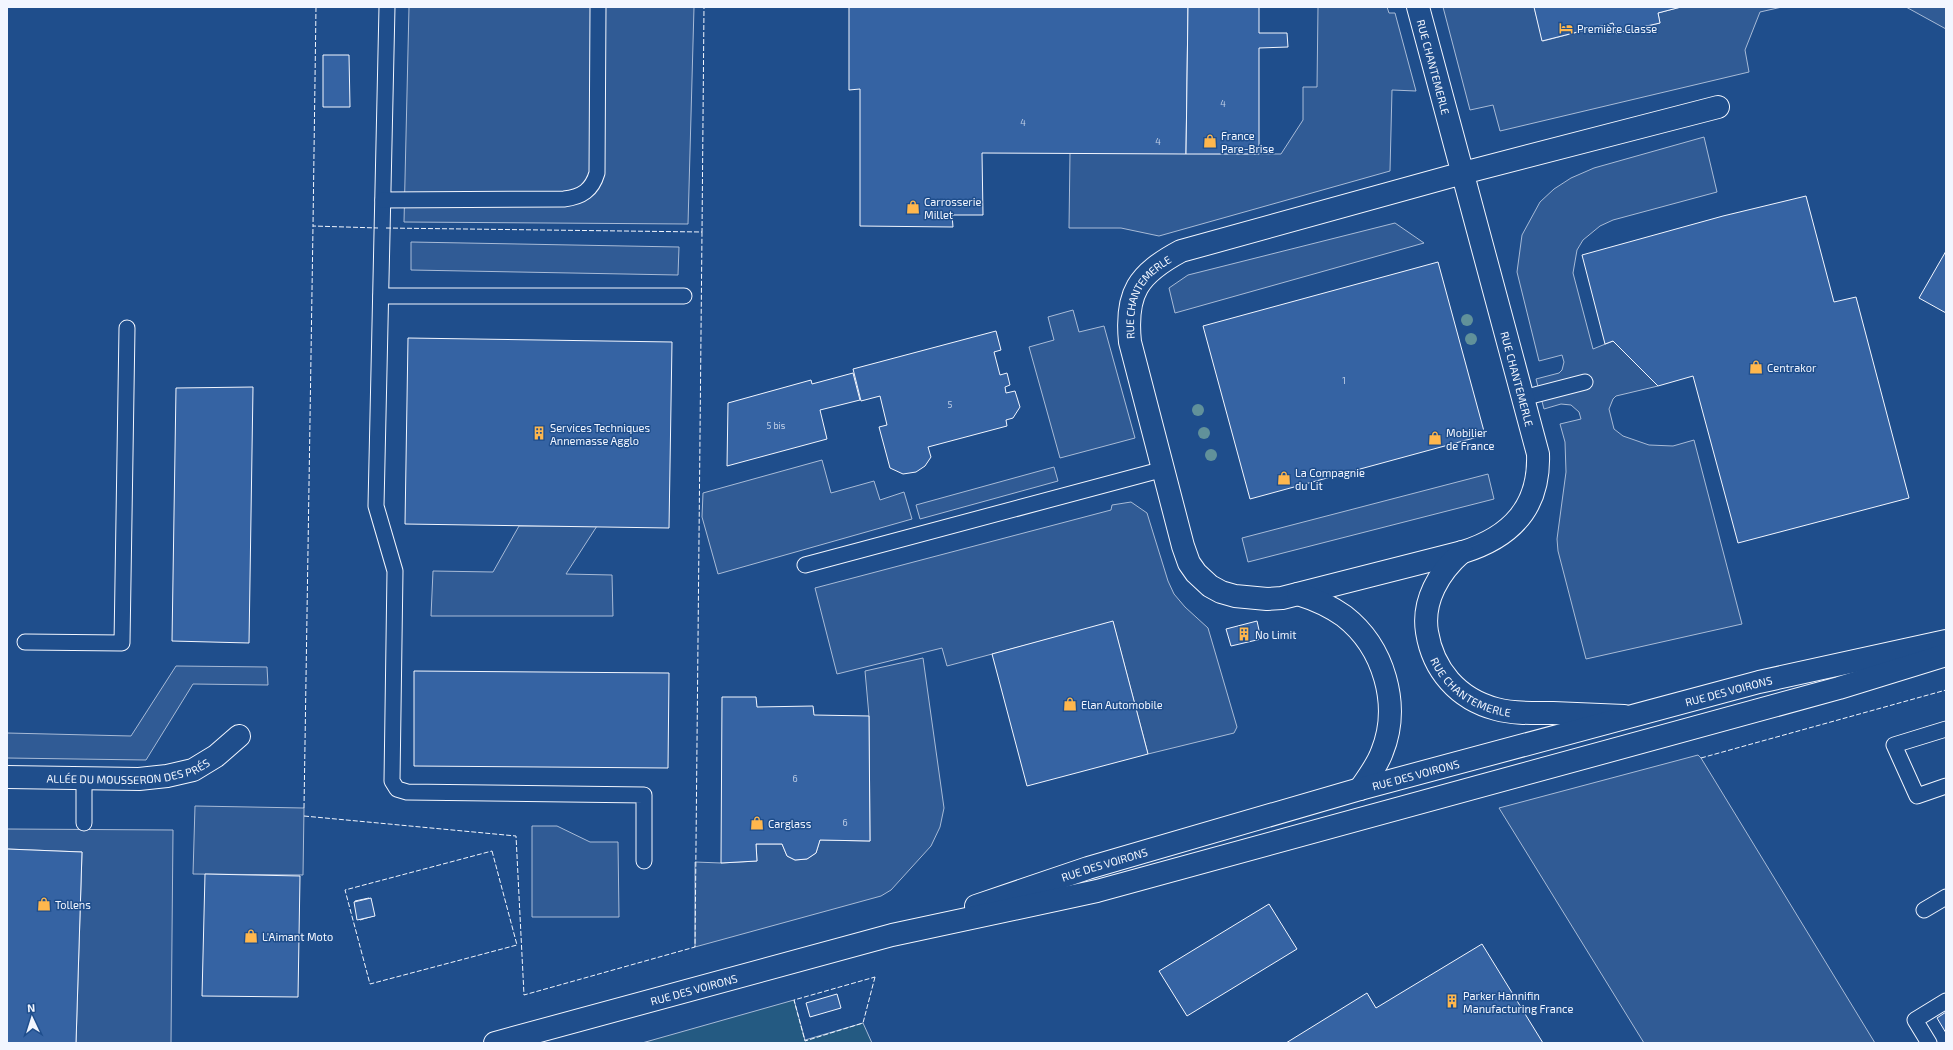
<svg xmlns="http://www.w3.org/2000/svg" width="1953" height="1050" font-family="'Exo 2',sans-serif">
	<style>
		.green { fill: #245a82; stroke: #a8bbd7 }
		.parking { fill: #305b95; stroke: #a8bbd7 }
		.building { fill: #3563a3; stroke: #f2f6ff }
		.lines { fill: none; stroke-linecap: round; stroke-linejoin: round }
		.service-casing { stroke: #f2f6ff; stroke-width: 17 }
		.minor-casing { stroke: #f2f6ff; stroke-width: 24 }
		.tertiary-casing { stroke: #f2f6ff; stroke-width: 24 }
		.service { stroke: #1f4e8c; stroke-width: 15 }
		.minor { stroke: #1f4e8c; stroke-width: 22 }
		.tertiary { stroke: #1f4e8c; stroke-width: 22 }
		.fence { stroke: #f2f6ff; stroke-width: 1; stroke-dasharray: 5 2; stroke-linecap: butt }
		.tree { fill: #61919a }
		.labels { text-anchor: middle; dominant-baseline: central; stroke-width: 3; stroke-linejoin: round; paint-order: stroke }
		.number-label { font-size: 9px; fill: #c3d1e8 }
		.poi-label { font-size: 11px; fill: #f2f6ff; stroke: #1f4e8c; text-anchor: start }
		.street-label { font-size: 11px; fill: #f2f6ff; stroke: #1f4e8c }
	</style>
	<rect width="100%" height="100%" fill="#1f4e8c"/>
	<!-- green -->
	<path class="green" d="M794,1000L805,1040L863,1023L872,1043H642Z"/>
	<!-- parking -->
	<g class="parking">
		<path d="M409,7H694L688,224L404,222Z"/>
		<path d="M1318,7H1387L1389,13H1395L1416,91L1392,90L1390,171L1159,236L1121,228H1069L1070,153L1281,154L1303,120V87H1317Z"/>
		<path d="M1443,7H1534L1543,41L1613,23L1616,33L1660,23L1658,13L1681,7H1782L1760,12L1745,50L1749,72L1500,131L1493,105L1470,110Z"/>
		<path d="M1906,7H1946V29Z"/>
		<path d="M1704,137L1717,192L1613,220L1600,226L1583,240L1577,250L1573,273L1593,349L1613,341L1658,386L1616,396L1613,399L1609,409L1614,429L1623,436L1649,445L1673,446L1694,440L1742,624L1586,659L1558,551L1557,539L1566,472L1565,442L1560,424L1581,419L1579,412L1571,405L1561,404L1544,409L1536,379L1559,373L1562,370L1564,362L1562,355L1539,361L1517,272L1522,235L1540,202L1554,189L1571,178L1594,168Z"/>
		<path d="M1395,223L1424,243L1175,313L1169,288L1188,275Z"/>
		<path d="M411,242L679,247L678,275L411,270Z"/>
		<path d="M1073,310L1079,332L1104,326L1135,438L1060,458L1029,347L1054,340L1048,317Z"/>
		<path d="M822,460L831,493L874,481L880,500L904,492L912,519L718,574L702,517L703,493Z"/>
		<path d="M1054,467L1058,481L920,519L916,505Z"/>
		<path d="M1488,474L1494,499L1248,562L1242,538Z"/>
		<path d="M1131,502L1147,513L1168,581L1174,594L1185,607L1208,628L1237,727L1234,733L1148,754L1113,622L947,666L942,648L837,674L815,588L1111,510L1112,505Z"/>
		<path d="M519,526H597L566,574L612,575L613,616H431L433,571L493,572Z"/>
		<path d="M923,658L944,808L940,827L931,846L891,890L881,896L695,947V862L721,863L757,861L756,844H782L787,856L795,860L807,859L816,853L820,840L870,841L869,716L865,671Z"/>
		<path d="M176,666L267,667L268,685L193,684L146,760L7,758V733L131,736Z"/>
		<path d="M1698,755L1701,758L1875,1043H1644L1499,808Z"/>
		<path d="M195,806L304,808L303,875L193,874Z"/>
		<path d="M532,826H557L590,842H618L619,917H532Z"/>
		<path d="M7,829L173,830L171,1043H76L82,852L7,849Z"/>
	</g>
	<!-- building -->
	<g class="building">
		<path d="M849,7H1188L1186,154L982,153L983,215H952L953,227L860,226V89L849,90Z"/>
		<path d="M1188,7H1259V33H1287L1288,47L1259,48V154H1186Z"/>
		<path d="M1534,7H1681L1658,13L1660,23L1616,33L1613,23L1542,41Z"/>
		<path d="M323,55H349L350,107H323Z"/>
		<path d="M1806,196L1834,302L1856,297L1909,498L1738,543L1693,376L1658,386L1613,341L1605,344L1582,255L1723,216Z"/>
		<path d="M1946,251V313L1919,298Z"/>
		<path d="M1438,262L1485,435L1250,499L1203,326Z"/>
		<path d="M996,331L1001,350L994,352L1000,375L1007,373L1010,385L1005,387L1006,393L1015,391L1020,407L1013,418L1006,420L1007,426L928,447L931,457L925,466L916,472L903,474L890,468L879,427L887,425L880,396L861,401L853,369Z"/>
		<path d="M408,338L672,342L669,528L405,524Z"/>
		<path d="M853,373L860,400L820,410L827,439L727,466L728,403L811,380L812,384Z"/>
		<path d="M253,387L249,643L172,641L176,388Z"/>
		<path d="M1113,621L1148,754L1027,786L992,654Z"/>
		<path d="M1257,621L1261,639L1231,646L1226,629Z"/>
		<path d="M414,671L669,673L668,768L414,766Z"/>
		<path d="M722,697H756L757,707L813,706L814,715L869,716L870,841L820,840L816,853L807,859L795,860L787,856L782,844H756L757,861L721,863Z"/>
		<path d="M7,849L82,852L76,1043H7Z"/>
		<path d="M205,874L300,876L298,997L202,996Z"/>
		<path d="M369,898L373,916L360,920L355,901Z"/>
		<path d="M371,898L375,916L357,920L354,902Z"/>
		<path d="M1269,904L1297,949L1187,1016L1159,971Z"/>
		<path d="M1482,944L1543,1043H1286L1367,993L1376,1008Z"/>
		<path d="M837,994L841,1008L810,1017L806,1003Z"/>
		<path d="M1946,1012V1033L1937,1018Z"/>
	</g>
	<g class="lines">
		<!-- service casing -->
		<g class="service-casing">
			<g id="service">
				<path d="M387,7L376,506L395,571L392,781L397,789L407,792L644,795V861"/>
				<path d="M383,200L564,199C582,197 592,190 597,173L598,7"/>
				<path d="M381,296H684"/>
				<path d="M1523,398L1585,382"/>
				<path d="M805,565L1164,469"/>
				<path d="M25,642L122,643L127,328"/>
				<path d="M1946,729L1894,745L1917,796L1946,786"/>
				<path d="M84,823V778"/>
				<path d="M1924,910L1946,897"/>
				<path d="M1929,1043L1915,1020L1946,1001"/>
			</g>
		</g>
		<!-- minor casing -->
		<g class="minor-casing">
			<g id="minor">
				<path id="s1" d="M1418,7L1538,454C1540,507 1511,537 1463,552L1282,598L1267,599L1235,596L1221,592L1210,586L1196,573L1189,563L1183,546L1130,342C1125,293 1138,274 1181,251L1463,173L1718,107"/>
				<path id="s2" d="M1462,552C1439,572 1422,601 1427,632C1433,670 1458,699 1496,709C1514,714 1534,713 1553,713C1577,714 1600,715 1624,716"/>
				<path d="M1298,594C1314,599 1330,606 1344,616C1384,647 1401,705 1382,752C1377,766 1368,777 1360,789"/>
				<path id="s3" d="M7,777L139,779L167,776L193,770L216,756L239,736"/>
			</g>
		</g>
		<!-- tertiary casing -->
		<g class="tertiary-casing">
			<g id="tertiary">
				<path id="s4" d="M976,906L1088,868L1360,789L1759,682L1946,641"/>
				<path id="s5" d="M495,1043L892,935L1097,891L1839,688L1946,655"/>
			</g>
		</g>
		<!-- service -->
		<use href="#service" class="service"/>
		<!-- minor -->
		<use href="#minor" class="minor"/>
		<!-- tertiary -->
		<use href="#tertiary" class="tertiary"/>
		<!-- fence -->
		<g class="fence">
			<path d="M316,7L313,226L378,228"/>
			<path d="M386,228L702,232L704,7"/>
			<path d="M1701,758L1946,690"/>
			<path d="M304,808L313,226"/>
			<path d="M304,816L516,836L524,995L695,947L702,232"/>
			<path d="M492,851L517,945L370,984L345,890Z"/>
			<path d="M875,977L863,1023L805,1041L794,1000Z"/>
		</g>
	</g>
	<!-- trees -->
	<g class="tree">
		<circle cx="1467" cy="320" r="6"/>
		<circle cx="1471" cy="339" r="6"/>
		<circle cx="1198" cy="410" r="6"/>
		<circle cx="1204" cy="433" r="6"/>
		<circle cx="1211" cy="455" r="6"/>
	</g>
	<!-- icons -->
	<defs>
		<g id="hotel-bare" transform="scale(1.08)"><path d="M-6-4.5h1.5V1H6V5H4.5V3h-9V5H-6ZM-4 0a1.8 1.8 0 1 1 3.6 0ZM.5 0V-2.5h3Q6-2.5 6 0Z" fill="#ffb74d" stroke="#1f4e8c" stroke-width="2.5" paint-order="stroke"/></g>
		<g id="shop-bare" transform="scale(1.08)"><path d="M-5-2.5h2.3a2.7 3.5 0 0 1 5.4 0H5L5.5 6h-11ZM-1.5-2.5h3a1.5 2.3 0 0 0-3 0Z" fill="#ffb74d" stroke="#1f4e8c" stroke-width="2.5" paint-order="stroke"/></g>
		<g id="building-bare" transform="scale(1.08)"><path d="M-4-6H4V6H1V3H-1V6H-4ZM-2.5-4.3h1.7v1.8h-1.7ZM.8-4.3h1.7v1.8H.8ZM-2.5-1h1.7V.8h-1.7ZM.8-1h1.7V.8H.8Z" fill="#ffb74d" stroke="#1f4e8c" stroke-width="2.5" paint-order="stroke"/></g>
	</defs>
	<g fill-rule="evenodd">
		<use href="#hotel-bare" x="1566" y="28"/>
		<use href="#shop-bare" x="1210" y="141"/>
		<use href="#shop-bare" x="913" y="207"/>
		<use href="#shop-bare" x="1756" y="367"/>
		<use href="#building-bare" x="539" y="433"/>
		<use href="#shop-bare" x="1435" y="438"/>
		<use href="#shop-bare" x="1284" y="478"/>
		<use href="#building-bare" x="1244" y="634"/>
		<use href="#shop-bare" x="1070" y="704"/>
		<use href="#shop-bare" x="757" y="823"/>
		<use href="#shop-bare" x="44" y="904"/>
		<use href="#shop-bare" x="251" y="936"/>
		<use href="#building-bare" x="1452" y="1001"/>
	</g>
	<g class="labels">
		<!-- number labels -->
		<g class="number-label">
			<text x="1223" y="103">4</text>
			<text x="1023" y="122">4</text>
			<text x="1158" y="141">4</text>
			<text x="1344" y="380">1</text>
			<text x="950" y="404">5</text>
			<text x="776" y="425">5 bis</text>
			<text x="795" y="778">6</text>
			<text x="845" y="822">6</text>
		</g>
		<!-- poi labels -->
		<g class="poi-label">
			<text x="1577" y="28">Première Classe</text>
			<text x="1221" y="135">France<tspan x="1221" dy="13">Pare-Brise</tspan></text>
			<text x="924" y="201">Carrosserie<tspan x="924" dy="13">Millet</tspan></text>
			<text x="1767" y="367">Centrakor</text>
			<text x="550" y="427">Services Techniques<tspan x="550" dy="13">Annemasse Agglo</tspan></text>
			<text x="1446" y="432">Mobilier<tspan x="1446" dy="13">de France</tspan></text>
			<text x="1295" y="472">La Compagnie<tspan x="1295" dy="13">du Lit</tspan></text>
			<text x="1255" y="634">No Limit</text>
			<text x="1081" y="704">Elan Automobile</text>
			<text x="768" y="823">Carglass</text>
			<text x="55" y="904">Tollens</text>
			<text x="262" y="936">L'Aimant Moto</text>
			<text x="1463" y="995">Parker Hannifin<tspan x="1463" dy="13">Manufacturing France</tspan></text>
		</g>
		<!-- street labels -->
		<g class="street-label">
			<text stroke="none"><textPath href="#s1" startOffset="62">RUE CHANTEMERLE</textPath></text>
			<text stroke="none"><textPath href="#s1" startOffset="1170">RUE CHANTEMERLE</textPath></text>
			<text stroke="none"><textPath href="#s1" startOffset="385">RUE CHANTEMERLE</textPath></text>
			<text stroke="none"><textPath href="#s2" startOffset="167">RUE CHANTEMERLE</textPath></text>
			<text stroke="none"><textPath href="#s4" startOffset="783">RUE DES VOIRONS</textPath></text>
			<text stroke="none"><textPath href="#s3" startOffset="122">ALLÉE DU MOUSSERON DES PRÉS</textPath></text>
			<text stroke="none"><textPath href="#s4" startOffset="459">RUE DES VOIRONS</textPath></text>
			<text stroke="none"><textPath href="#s4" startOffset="135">RUE DES VOIRONS</textPath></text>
			<text stroke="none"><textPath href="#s5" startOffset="206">RUE DES VOIRONS</textPath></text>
		</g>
	</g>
	<!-- border -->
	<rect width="1953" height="1050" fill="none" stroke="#f2f6ff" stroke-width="16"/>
	<!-- north arrow -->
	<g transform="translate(32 1018) rotate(356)" stroke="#1f4e8c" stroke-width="3" paint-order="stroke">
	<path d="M0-3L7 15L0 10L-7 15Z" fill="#f2f6ff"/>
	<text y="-6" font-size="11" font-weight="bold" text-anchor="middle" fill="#f2f6ff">N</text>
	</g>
</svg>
